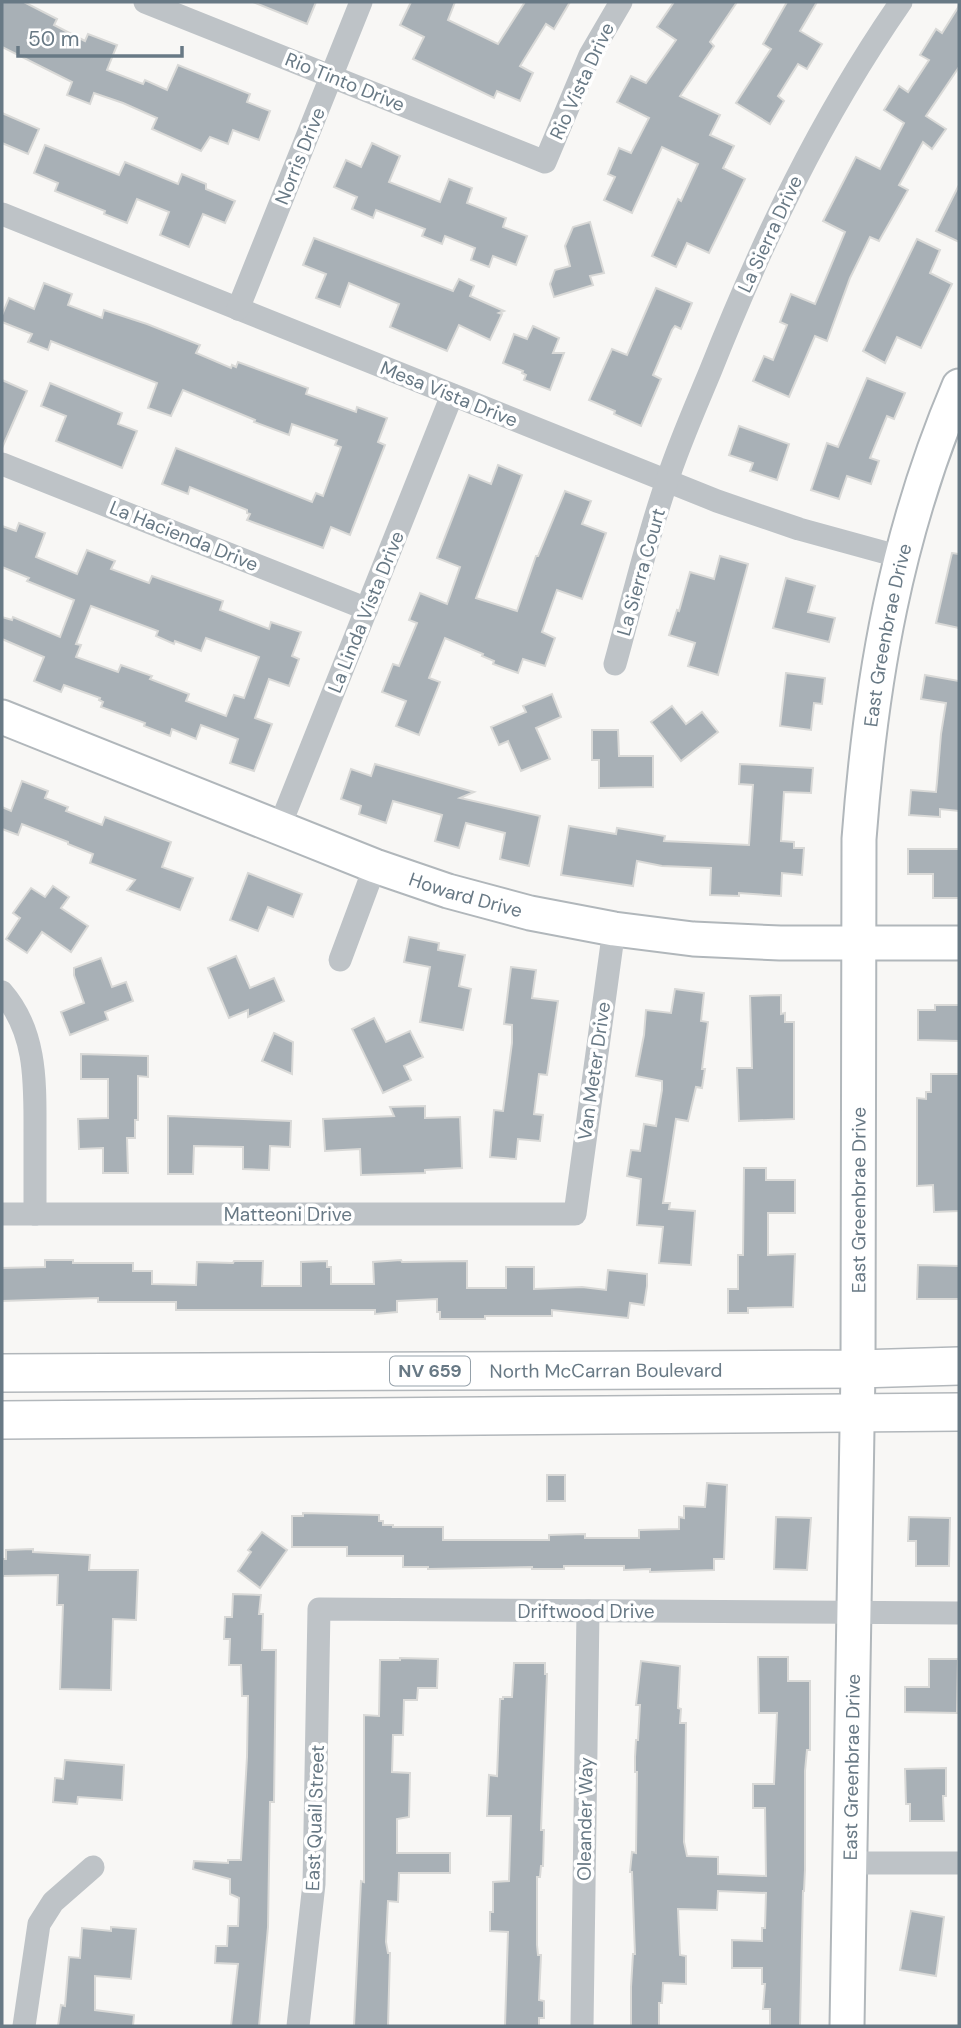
<svg xmlns="http://www.w3.org/2000/svg" width="961" height="2028" font-family="'DM Sans',sans-serif">
	<style>
		.building { fill: #a8b0b6; stroke: #d9d9d7; stroke-width: 2; fill-rule: evenodd }
		.lines { fill: none; stroke-linecap: round; stroke-linejoin: round }
		.secondary-casing { stroke: #b1b7bb; stroke-width: 37 }
		.primary-casing { stroke: #b2b7bb; stroke-width: 40 }
		.street { stroke: #bec3c7; stroke-width: 23 }
		.secondary { stroke: #fff; stroke-width: 33 }
		.primary { stroke: #fff; stroke-width: 37 }
		.labels { text-anchor: middle; dominant-baseline: central; stroke-width: 7; stroke-linejoin: round; paint-order: stroke }
		.shield { fill: #fff; stroke: #95a1aa; stroke-width: 2 }
		.shield-label { font-size: 18px; font-weight: bold; fill: #687985 }
		.street-label { font-size: 19px; fill: #687985; stroke: #fff }
	</style>
	<rect width="100%" height="100%" fill="#f8f7f5"/>
	<!-- building -->
	<g class="building">
		<path d="M2,2H24L57,19L54,25L85,41L88,34L117,45L107,70L143,84L145,80L167,90L178,65L250,94L247,102L270,111L259,140L233,130L228,144L210,137L201,151L152,129L157,118L123,103L94,93L90,104L67,95L72,82L2,47Z"/>
		<path d="M253,2H316L307,24Z"/>
		<path d="M411,2H455L448,20L498,44L525,2H570L554,29L546,24L520,66L533,73L520,101L497,91L494,98L413,59L424,37L400,25Z"/>
		<path d="M674,2H737L710,42L714,46L680,96L720,115L710,135L734,146L723,168L745,179L709,253L687,243L676,267L652,256L678,199L681,201L698,164L662,147L632,213L604,200L615,177L608,174L619,148L631,153L649,118L617,102L631,76L646,83L676,40L657,27Z"/>
		<path d="M787,2H817L800,31L822,44L807,69L798,64L778,96L784,101L770,124L736,103L771,49L763,44Z"/>
		<path d="M959,6V67L926,116L946,129L932,149L923,142L899,185L908,190L879,241L870,237L850,278L827,341L815,336L789,397L753,381L764,356L773,360L787,325L780,322L791,294L815,304L845,232L823,221L856,157L880,169L904,123L884,110L899,86L908,92L929,60L920,55L936,29L942,33Z"/>
		<path d="M2,113L39,129L28,154L2,143Z"/>
		<path d="M372,143L400,156L389,182L440,202L449,179L472,188L467,203L506,218L503,227L527,236L516,265L493,256L489,267L471,260L475,248L445,236L442,244L422,236L425,229L376,210L373,218L352,209L357,197L334,187L346,160L361,167Z"/>
		<path d="M45,145L119,175L125,162L178,184L182,174L206,184V189L235,201L225,223L203,214L189,247L160,235L169,212L137,199L127,223L104,214L105,211L55,191L58,183L34,173Z"/>
		<path d="M959,185V242L936,231Z"/>
		<path d="M590,222L604,273L590,276L593,285L554,297L550,284L555,270L570,266L565,246L573,227Z"/>
		<path d="M314,238L453,291L459,279L474,286L470,296L504,311L499,313L502,314L490,340L459,325L447,351L390,327L399,304L349,283L340,307L316,298L326,274L303,265Z"/>
		<path d="M917,239L940,250L930,273L952,284L921,348L897,337L885,363L863,351Z"/>
		<path d="M44,283L72,294L68,305L102,318L104,310L147,324L200,345L196,353L231,368L232,365L236,367L238,362L308,388L306,394L356,412L357,407L387,418L378,442L385,445L350,535L331,527L323,548L247,520L250,514L247,513V510L190,487L188,494L162,484L176,448L312,502L316,493L323,496L341,447L335,445L337,440L292,424L289,435L254,422L255,420L183,390L171,416L148,408L157,383L51,341L48,350L28,342L32,334L2,322V315L9,298L34,309Z"/>
		<path d="M656,288L692,303L681,329L675,326L672,330L653,375L661,379L641,426L614,414L615,411L589,400L612,349L627,355Z"/>
		<path d="M533,326L559,338L553,353H564L550,390L524,380L526,375L522,373L523,371L503,363L514,334L527,339Z"/>
		<path d="M867,378L905,393L894,419L887,416L870,458L879,461L871,484L847,476L839,499L811,490L827,443L838,447Z"/>
		<path d="M2,380L27,391L2,448Z"/>
		<path d="M50,383L122,413L118,424L137,431L122,468L56,441L66,416L41,406Z"/>
		<path d="M739,426L789,444L777,480L750,471L753,463L729,455Z"/>
		<path d="M498,465L522,475L476,598L517,611L536,556H538L565,491L591,501L582,524L606,533L582,599L557,590L542,632L555,638L545,666L523,659L518,673L493,664L494,661L482,656L483,654L445,638L429,678L440,682L419,735L396,726L406,701L382,692L393,664L399,666L417,623L409,620L420,593L447,604L460,567L437,558L469,475L491,484Z"/>
		<path d="M19,523L45,533L36,557L77,574L87,550L115,561L111,569L149,583L152,576L223,601L220,610L269,629L271,622L301,632L292,656L299,659L289,686L269,679L255,718L272,724L254,771L230,763L238,739L201,725L196,739L172,729L170,736L144,726L145,723L101,707L103,702L99,700L100,698L64,685L61,692L34,681L44,657L2,639V617L12,620L13,617L60,637L74,600L27,581L29,578L2,567V526L16,531ZM91,606L158,631L156,636L174,644L175,641L201,651L206,638L259,657L244,698L234,695L226,716L186,701L189,694L150,679L152,676L121,665L118,672L76,657L81,645L76,644Z"/>
		<path d="M952,553L959,554V628L936,623Z"/>
		<path d="M720,556L748,564L718,675L688,666L695,643L669,635L677,610L679,611L690,572L714,579Z"/>
		<path d="M786,578L815,586L808,612L835,618L829,642L773,628Z"/>
		<path d="M786,673L825,678L822,704L814,703L811,730L780,726Z"/>
		<path d="M925,675L959,681V811L940,809V817L909,815L911,790L936,792L937,782L941,734L946,703L921,699Z"/>
		<path d="M552,694L561,717L536,728L550,759L521,771L508,741L499,745L491,727L526,712L523,706Z"/>
		<path d="M672,706L686,724L702,712L718,732L681,761L651,722Z"/>
		<path d="M592,730H618L619,756H653V787L599,788V760H592Z"/>
		<path d="M375,764L474,792L460,798L540,816L529,866L500,859L505,833L466,823L459,848L435,841L442,815L393,801L386,823L359,814L361,806L341,799L351,769L371,776Z"/>
		<path d="M740,764L813,768L811,793L784,792L781,841L794,842V848H804L802,875L782,873L781,896L739,893V896L710,895L711,868L662,866L637,861L633,886L561,875L569,826L616,834L617,828L665,836L664,841L749,845L753,785L739,784Z"/>
		<path d="M22,781L48,791L45,798L68,807L66,811L102,825L105,817L171,842L162,867L193,878L180,910L127,890L135,880L90,863L93,854L68,844V842L22,824L18,835L2,829V807L11,811Z"/>
		<path d="M908,849H959V898H933V874H908Z"/>
		<path d="M248,873L302,894L293,917L268,907L258,931L230,920Z"/>
		<path d="M53,886L69,897L61,908L88,926L71,952L42,932L27,953L6,939L20,918L13,913L31,888L45,897Z"/>
		<path d="M409,937L439,943L438,950L465,955L459,986L471,989L463,1030L420,1022L430,967L404,962Z"/>
		<path d="M236,956L250,988L274,978L284,1001L248,1017V1010L229,1018L208,968Z"/>
		<path d="M101,958L112,987L126,982L133,1001L105,1012L108,1020L70,1035L61,1012L84,1003L74,975V968Z"/>
		<path d="M511,967L536,970L532,998L558,1001L547,1075L539,1074L534,1114L543,1115L540,1141L518,1139L516,1159L490,1157L494,1110L503,1111L512,1043V1025L504,1024Z"/>
		<path d="M675,989L704,993L701,1021L708,1022L702,1069H705L702,1088L696,1087L688,1121L676,1119L663,1203H670L669,1209L695,1211L691,1265L659,1263L663,1227L637,1225L641,1179L627,1176L631,1150L640,1151L644,1124L656,1126L662,1090V1081L636,1076L644,1035L646,1010L671,1013Z"/>
		<path d="M781,995V1014L785,1013V1022H794V1119L739,1121L737,1068H752L750,996Z"/>
		<path d="M935,1005H959V1041L918,1040V1010H935Z"/>
		<path d="M374,1018L386,1042L410,1031L423,1057L404,1066L411,1080L383,1093L352,1029Z"/>
		<path d="M274,1033L293,1042L292,1074L262,1061Z"/>
		<path d="M81,1054L148,1056V1077L138,1076V1120H135V1138H127L128,1173H103V1148L79,1149L78,1119L108,1118V1079H81Z"/>
		<path d="M931,1074H959V1211L934,1212L933,1185L917,1186V1098L926,1099V1092H931Z"/>
		<path d="M425,1106V1118L460,1117L462,1168L425,1170V1173L361,1175L360,1149L325,1151L323,1119L394,1116L390,1107Z"/>
		<path d="M168,1116L291,1121L290,1147L270,1146L269,1170L243,1169V1147L194,1146L193,1174H168Z"/>
		<path d="M744,1168H766V1180H795V1213H768V1255L795,1254L793,1307L748,1308V1313H728V1289H738V1255H743Z"/>
		<path d="M45,1260H73V1263H133V1271H152V1284L196,1285L197,1262L233,1263L234,1261H263L262,1286H301V1262L327,1261V1267H331V1284H374L373,1262L401,1260L402,1262L467,1261V1288H506V1267H534V1289L582,1287L606,1290L608,1270L647,1274V1286L644,1305L630,1303L628,1318L552,1310V1316H485V1319H440V1312H437V1299L397,1301V1312L375,1314V1310H176V1302H98V1298L2,1301V1268L45,1267Z"/>
		<path d="M918,1265L959,1266V1299H917Z"/>
		<rect x="547" y="1475" width="18" height="26"/>
		<path d="M707,1483L727,1485L724,1559H714V1570L650,1572V1569L624,1570V1566H564V1569H532V1567L428,1569V1567H403V1556H347V1547H292V1516H303V1513L379,1515V1521H383V1525H393V1527H443V1540H549V1535L585,1534V1538H639V1530L679,1529V1517L684,1518V1506L705,1507Z"/>
		<path d="M776,1517L811,1518L807,1570L774,1569Z"/>
		<path d="M909,1517L950,1518L949,1566H916V1541H908Z"/>
		<path d="M262,1532L287,1550L260,1588L238,1571L251,1552L248,1550Z"/>
		<path d="M33,1549V1552L90,1555L89,1570H138L136,1620L113,1619L111,1690L60,1689L63,1605H57L58,1575L3,1576V1559H6V1550Z"/>
		<path d="M233,1594L261,1595L259,1614H263L262,1650H276L274,1802H270L268,1927L259,2026H231L238,1964L215,1963L216,1946H227L228,1926H238L239,1898L230,1894V1879L193,1869L194,1861L228,1863V1860H241L247,1757L248,1696H242L241,1665H229L230,1639H224L225,1617H232Z"/>
		<path d="M758,1657H788V1681H810V1750H807L805,1771V1870L804,1891H803L800,2026H770V2009H763L765,1984H762V1968H732V1940L762,1941V1928H765L766,1893L718,1891L717,1910L678,1909L680,1955L686,1956V1984L663,1983L662,2003H659V2026H631V1987L633,1954H635L632,1872H630L632,1852L636,1853L637,1772H635V1757L636,1740H638L640,1705H636L641,1661L680,1666L678,1708L681,1709L680,1723H686L684,1842L687,1856L718,1857V1874L766,1876L765,1808H753V1784H774L777,1713H759Z"/>
		<path d="M400,1658L438,1659L437,1688H418L417,1700H404L403,1735H393L392,1772L410,1773L409,1817L397,1819V1853H450V1873H399L398,1902L388,1901L386,1942L388,1953H390L388,2026H354L361,1881L364,1882V1715L379,1716L380,1660H400Z"/>
		<path d="M929,1659H958L957,1713L905,1712V1687H929Z"/>
		<path d="M514,1663H545V1674H547L541,1830H544L543,1866H541L540,1877H537V1945L538,1955H541L539,2000L544,2001V2018H539V2026H505L508,1932L490,1931V1912H493V1882L509,1881L511,1816H487L489,1775L497,1776L500,1699H503V1697H512Z"/>
		<path d="M65,1760L124,1765L122,1800L78,1797L77,1804L53,1802L55,1778L63,1779Z"/>
		<path d="M946,1768V1796H943L944,1821H910V1804H906L905,1769Z"/>
		<path d="M911,1911L944,1917L936,1976L900,1970Z"/>
		<path d="M111,1927L136,1929L131,1979L95,1976V2010L134,2015L133,2026H58L61,2005L65,2006L69,1957L80,1958L82,1928L111,1931Z"/>
	</g>
	<g class="lines">
		<!-- secondary casing -->
		<g class="secondary-casing">
			<g id="secondary">
				<path id="s1" d="M2,717L375,866L448,891L530,913L614,929L693,939L780,943H959"/>
				<path id="s2" d="M847,2026L858,1369L859,839C871,679 896,534 959,386"/>
			</g>
		</g>
		<!-- primary casing -->
		<g class="primary-casing">
			<g id="primary">
				<path id="s3" d="M2,1373L858,1369L959,1366"/>
				<path d="M2,1420L959,1412"/>
			</g>
		</g>
		<!-- street -->
		<g class="street">
			<path d="M145,2L545,162L590,55L621,2"/>
			<path d="M2,214L717,501L799,529L901,557"/>
			<path d="M238,309L361,2"/>
			<path d="M2,464L367,609"/>
			<path d="M615,664C632,603 646,541 667,481C679,444 695,408 710,372C762,241 820,119 901,2"/>
			<path d="M279,828L452,395"/>
			<path d="M340,960L375,866"/>
			<path d="M2,992C37,1032 35,1083 35,1132C35,1159 35,1186 35,1214"/>
			<path d="M2,1214H575L614,929"/>
			<path d="M849,1863H959"/>
			<path d="M24,2026L39,1924L53,1902L93,1867"/>
			<path d="M298,2026L314,1884L319,1609L959,1613"/>
			<path d="M582,2026L588,1611"/>
		</g>
		<!-- secondary -->
		<use href="#secondary" class="secondary"/>
		<!-- primary -->
		<use href="#primary" class="primary"/>
	</g>
	<g class="labels">
		<!-- shield labels -->
		<rect class="shield" x="390" y="1356.5" width="80" height="29" rx="5"/>
		<g class="shield-label">
			<text x="430" y="1371">NV 659</text>
		</g>
		<!-- street labels -->
		<g class="street-label">
			<text transform="translate(582 81) rotate(-65)">Rio Vista Drive</text>
			<text transform="translate(345 82) rotate(22)">Rio Tinto Drive</text>
			<text transform="translate(300 156) rotate(-68)">Norris Drive</text>
			<text transform="translate(770 234) rotate(-65)">La Sierra Drive</text>
			<text transform="translate(449 394) rotate(22)">Mesa Vista Drive</text>
			<text transform="translate(184 536) rotate(22)">La Hacienda Drive</text>
			<text transform="translate(641 572) rotate(-74)">La Sierra Court</text>
			<text transform="translate(366 612) rotate(-68)">La Linda Vista Drive</text>
			<text stroke="none"><textPath href="#s2" startOffset="1393">East Greenbrae Drive</textPath></text>
			<text stroke="none"><textPath href="#s1" startOffset="497">Howard Drive</textPath></text>
			<text transform="translate(594 1071) rotate(-82)">Van Meter Drive</text>
			<text stroke="none"><textPath href="#s2" startOffset="826">East Greenbrae Drive</textPath></text>
			<text x="288" y="1214">Matteoni Drive</text>
			<text stroke="none"><textPath href="#s3" startOffset="604">North McCarran Boulevard</textPath></text>
			<text x="586" y="1611">Driftwood Drive</text>
			<text stroke="none"><textPath href="#s2" startOffset="259">East Greenbrae Drive</textPath></text>
			<text transform="translate(315 1818) rotate(-88)">East Quail Street</text>
			<text transform="translate(585 1819) rotate(-89)">Oleander Way</text>
		</g>
	</g>
	<!-- border -->
	<rect width="961" height="2028" fill="none" stroke="#687985" stroke-width="7"/>
	<!-- scale -->
	<path d="M18 46v10h164v-10" fill="none" stroke="#687985" stroke-width="3.5"/>
	<text x="28" y="46" font-size="21" fill="#687985" stroke="#ffffff" stroke-width="5" paint-order="stroke">50 m</text>
</svg>
